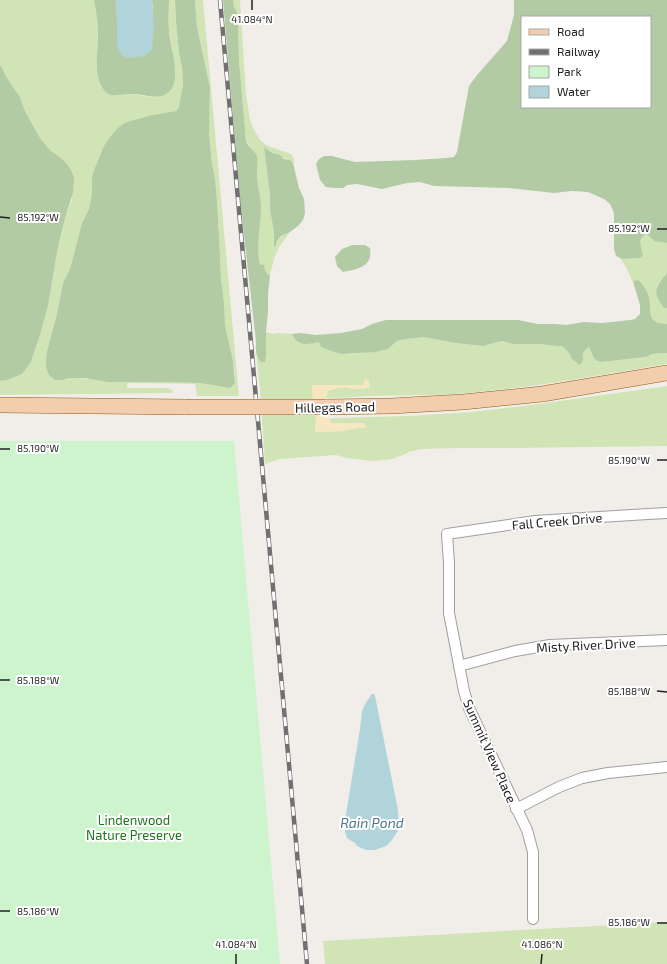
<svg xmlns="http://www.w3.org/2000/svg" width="667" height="964" font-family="'Exo 2',sans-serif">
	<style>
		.grass { fill: #d1e4b6 }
		.forest { fill: #b3cba4; fill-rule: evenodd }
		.sand { fill: #f7e7c1 }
		.park { fill: #cef4cd }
		.water { fill: #b0d4d9 }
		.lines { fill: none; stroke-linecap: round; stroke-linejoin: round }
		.minor-casing { stroke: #9f9f9f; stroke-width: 12 }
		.primary-casing { stroke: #8d5812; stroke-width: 16 }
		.minor { stroke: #fff; stroke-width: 10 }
		.primary { stroke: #f2ceae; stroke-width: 15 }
		.rail-casing { stroke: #707070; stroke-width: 4.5 }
		.rail { stroke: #fff; stroke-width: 3; stroke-dasharray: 9; stroke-linecap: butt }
		.primary-bridge-casing { stroke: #8d5812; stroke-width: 16; stroke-linecap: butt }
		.primary-bridge { stroke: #f2ceae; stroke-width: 15 }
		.ticks { fill: none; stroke: #222; stroke-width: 1.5 }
		.labels { text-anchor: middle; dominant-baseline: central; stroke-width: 4; stroke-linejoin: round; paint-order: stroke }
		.street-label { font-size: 13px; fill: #222; stroke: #fff }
		.park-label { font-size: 13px; fill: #1b761a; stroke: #fff }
		.water-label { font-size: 14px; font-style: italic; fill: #4d7690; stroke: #fff }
		.ticks-label { font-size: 10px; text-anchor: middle; fill: #222; stroke: #fff; stroke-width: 4; stroke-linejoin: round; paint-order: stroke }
	</style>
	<rect width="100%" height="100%" fill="#f1eeea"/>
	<!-- grass -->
	<g class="grass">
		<path d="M0,0H94L97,16L98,32L97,56L114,96L129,94L152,97L173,52L169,30V0H175L176,21L179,53L182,68L183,84L179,107L176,111L153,115L103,148L94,170L92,177V193L89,209L82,223L70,269L63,283L57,314L47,351L46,359L62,380L69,378H77L131,381L170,382L200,383L230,388L235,376L233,361L225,325L224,302L221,279L220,256L217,200L215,178L212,164L209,133L210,88L197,27L195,0H203L239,396H197L195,384L129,383L127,385V388H168L172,390L173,393L0,395V381L8,380L22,374L31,362L40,335L48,306L58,247L65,218L72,200L67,164L62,159L50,150L40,138L25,111L20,97L7,78L2,68L0,65Z"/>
		<path d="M233,0H240L246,94L250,120L253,128L260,140L266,145L271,147L291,154L294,159V167L290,160C281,158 272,152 264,147L270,196V210L274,232V247L276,246C278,237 283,235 290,232L279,247L275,256L270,274L268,275L265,270L264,265L260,264L258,257L257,156L246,141L239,60L238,25L237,12L234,7Z"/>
		<path d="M646,234C652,239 659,242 667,243V273L657,285L664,308H667V324L658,323L652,320L650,314V302L634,281V285L626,267L619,257L623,259L640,258C640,249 638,239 646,234Z"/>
		<path d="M266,332L273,334L276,333L292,334L294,339L310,344L319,342L334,352L342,354H351L388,349L397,341L406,339L424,337L455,343L483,346L502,341L513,344H539L556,346H562L569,353L571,358L583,356L585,349L589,347C593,354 593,361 602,362L646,357L652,354L667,353V364C600,375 533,388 465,393C433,396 401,395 368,396C354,397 340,398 326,398L328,391C341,384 357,392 370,387L368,380L363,385H312L316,419V432L342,431L356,428H365L358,423H331L329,419L334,418L408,416L472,412L531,405L667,386V446L511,448H459L421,449L409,452L403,455L392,459L374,461L346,458L336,455L280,459L265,464L260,389L256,352L257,358L266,355Z"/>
		<path d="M667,922V964H325L323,941Z"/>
	</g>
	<!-- forest -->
	<g class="forest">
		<path d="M94,0H116L117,19L152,50L153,11L152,0H169C169,10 168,21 169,31C170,46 184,85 166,94C155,100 142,93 130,94C118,94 109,101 101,85C94,71 98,49 98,33C98,22 96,11 94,0Z"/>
		<path d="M175,0H195L197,27L210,88L209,133L212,164L215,178L217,200L220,256L221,279L224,302L225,325L233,361L235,383L230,388L200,383L170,382H108L85,378H69L62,380H55L49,375L46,367V359L47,351L57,314L63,283L70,269L82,223L89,209L92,193V177L94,170L103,148L107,141L117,129L123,124L130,121L153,115L176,111L179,107L183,84L182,68L179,53L176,21Z"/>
		<path d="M223,0H233L234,7L237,12L238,25L239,60L246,141C248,147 255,151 257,156C258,161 257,169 257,175C257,186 261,197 261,208C261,227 255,246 260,264L264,265L265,270L268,275L270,274L268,295V312L266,332V355L265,362H261C255,356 256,350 256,342L240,199Z"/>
		<path d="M514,0H667V243L655,241L646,234C637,240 641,246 643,255L640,258L623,259L616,256L614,249V213L610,204L604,199L588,192L572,191L554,193L509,188L434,186L420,182L407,183L382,189L357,184L347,185L343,188H335L326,187L320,180L316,164L319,159L324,156H332L355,162L415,160L446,158L454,157L457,152L469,86L477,75L507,41L514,15ZM522,17H650V107H522Z"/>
		<path d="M0,65L2,68L7,78L20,97L25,111L40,138L50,150L62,159L67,164L71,170L74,178L73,193L65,218L58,247L48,306L40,335L31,362L22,374L8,380L0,381Z"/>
		<path d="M264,147L273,153L280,155L284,159L290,160L292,162L294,167L299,188L304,199L305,213L303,220L298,226L290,232L281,236L277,241L276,246L274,247V232L270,210V196Z"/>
		<path d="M352,245H365L370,248C373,267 358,269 343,272L337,266L335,257L342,249Z"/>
		<path d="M667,273V308H664C652,292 655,287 667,273Z"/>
		<path d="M638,280C645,286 649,294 650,303C650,309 650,314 652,319L658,323L667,324V353L652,354L646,357L602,362C592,361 593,354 589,347C584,350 582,354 583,360L580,365L571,358L569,353L562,346H556L539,344H513L502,341L483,346L455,343L424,337L406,339L397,341L388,349L375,352L342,354L334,352L321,347L319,342C308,345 296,346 292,334L300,333L316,335L341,333L362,329L372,324L386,320H518L538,324H556L566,325L584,322L602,323L630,320L635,319L640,314V305L634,285V281Z"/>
	</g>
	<!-- sand -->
	<path class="sand" d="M366,379L368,380L370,387C357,392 341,384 328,391L326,397V418H334L329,419L331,423H363L367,427L356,428L342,431L315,432L316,419L312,393V385H363L364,381Z"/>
	<!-- park -->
	<path class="park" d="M0,441H234L280,964H0Z"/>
	<!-- water -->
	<g class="water">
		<path d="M116,0H152L154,26L152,50L144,56L128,58L122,55L118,49L117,42V19Z"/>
		<path d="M372,694H374L375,696L398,810L399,829L392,840L386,846L375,850H366L357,846L355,843L347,838L345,832V820L360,729L362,711L365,704Z"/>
	</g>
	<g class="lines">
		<!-- minor casing -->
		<g class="minor-casing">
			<g id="minor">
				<path d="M459,666L515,651L550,645L667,640"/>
				<path d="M516,809L559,787L582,778L608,773L667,767"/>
				<path d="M533,919V852L527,830L469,708L464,691L449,613V563L447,534L535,521L648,514L667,513"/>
			</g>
		</g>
		<!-- primary casing -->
		<g class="primary-casing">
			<g id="primary">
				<path d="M0,405L185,407"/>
				<path d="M326,407L391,406L463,402L542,394L667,373"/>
			</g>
		</g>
		<!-- minor -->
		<use href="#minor" class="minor"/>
		<!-- primary -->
		<use href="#primary" class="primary"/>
		<!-- rail casing -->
		<g class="rail-casing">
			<path id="rail" d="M220,0L307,964"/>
		</g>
		<!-- rail -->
		<use href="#rail" class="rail"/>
		<!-- primary-bridge casing -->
		<g class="primary-bridge-casing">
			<path id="primary-bridge" d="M185,407H326"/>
		</g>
		<!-- primary-bridge -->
		<use href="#primary-bridge" class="primary-bridge"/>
	</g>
	<!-- ticks -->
	<path class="ticks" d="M252,10V0M0,217L10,218M657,229H667M0,449H10M657,460H667M0,680H10M657,691L667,692M0,911H10M657,923H667M236,964V954M541,964L542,954"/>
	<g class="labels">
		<!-- street labels -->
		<g class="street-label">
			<text transform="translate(335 407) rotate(-1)">Hillegas Road</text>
			<text transform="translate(557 521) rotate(-5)">Fall Creek Drive</text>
			<text transform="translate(586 645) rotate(-3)">Misty River Drive</text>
			<text transform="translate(490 751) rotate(66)">Summit View Place</text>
		</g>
		<!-- park labels -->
		<g class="park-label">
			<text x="134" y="820">Lindenwood<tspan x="134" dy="15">Nature Preserve</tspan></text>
		</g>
		<!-- water labels -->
		<g class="water-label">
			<text x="372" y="822">Rain Pond</text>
		</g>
	</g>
	<g class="ticks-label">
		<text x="252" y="23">41.084°N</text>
		<text x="38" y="221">85.192°W</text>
		<text x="629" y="232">85.192°W</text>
		<text x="38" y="452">85.190°W</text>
		<text x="629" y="464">85.190°W</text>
		<text x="38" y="684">85.188°W</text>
		<text x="629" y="695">85.188°W</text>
		<text x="38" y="915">85.186°W</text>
		<text x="629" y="926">85.186°W</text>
		<text x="236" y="948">41.084°N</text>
		<text x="542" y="948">41.086°N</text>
	</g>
	<!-- legend -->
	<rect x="521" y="16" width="130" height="92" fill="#ffffff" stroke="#a7a7a7"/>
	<rect x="529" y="29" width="20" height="6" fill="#f2ceae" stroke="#a7a7a7"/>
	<text x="557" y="36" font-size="12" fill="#222222">Road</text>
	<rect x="529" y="49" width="20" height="6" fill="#707070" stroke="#a7a7a7"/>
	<text x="557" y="56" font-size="12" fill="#222222">Railway</text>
	<rect x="529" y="66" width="20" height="12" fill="#cef4cd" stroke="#a7a7a7"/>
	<text x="557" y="76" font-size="12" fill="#222222">Park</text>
	<rect x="529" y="86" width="20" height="12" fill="#b0d4d9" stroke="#a7a7a7"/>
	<text x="557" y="96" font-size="12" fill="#222222">Water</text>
</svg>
